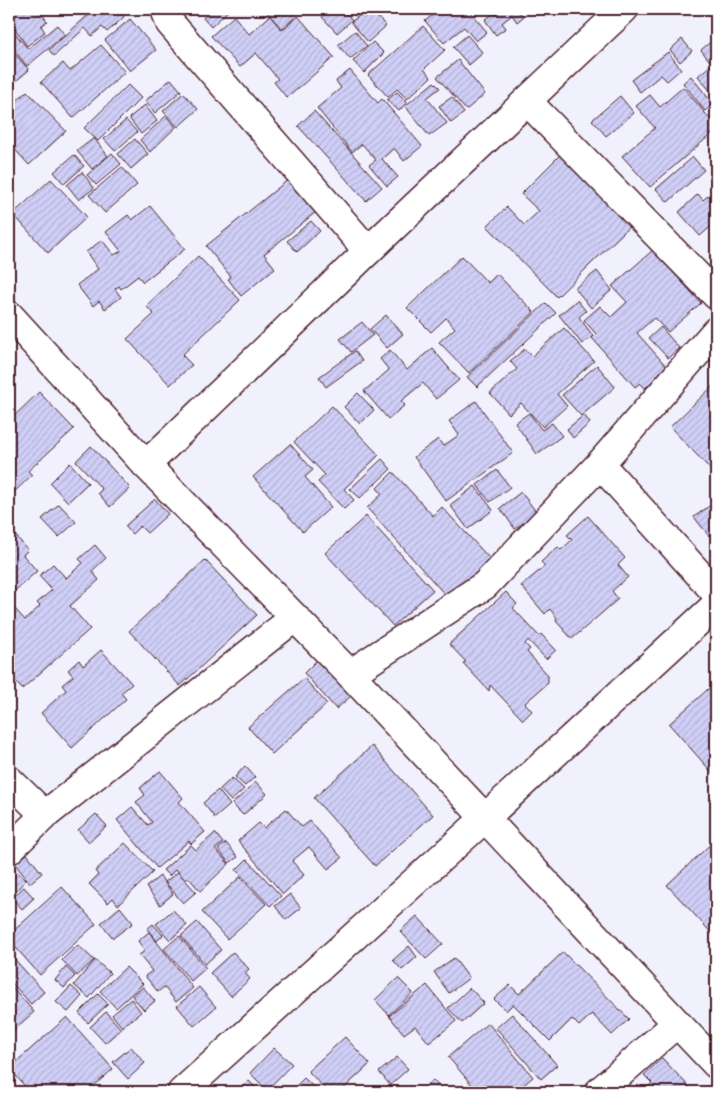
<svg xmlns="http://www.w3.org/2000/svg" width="725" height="1101" font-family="'Balsamiq Sans',sans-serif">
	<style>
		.building { fill: url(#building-hatch); stroke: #4a1f2b }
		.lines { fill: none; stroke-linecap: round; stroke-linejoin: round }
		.minor-casing { stroke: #4a1f2b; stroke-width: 31 }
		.tertiary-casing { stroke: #4a1f2b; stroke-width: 31 }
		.minor { stroke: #fff; stroke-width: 28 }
		.tertiary { stroke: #fff; stroke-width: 28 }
	</style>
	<defs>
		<pattern id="building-hatch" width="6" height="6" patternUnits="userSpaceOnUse" patternTransform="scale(1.25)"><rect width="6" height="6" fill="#cfcff7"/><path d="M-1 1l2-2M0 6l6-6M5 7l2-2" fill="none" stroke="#b3b1d4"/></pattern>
	</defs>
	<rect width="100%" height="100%" fill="#f1f1fd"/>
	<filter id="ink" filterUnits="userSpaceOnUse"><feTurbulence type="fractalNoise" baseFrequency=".02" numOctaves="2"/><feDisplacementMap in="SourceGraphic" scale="10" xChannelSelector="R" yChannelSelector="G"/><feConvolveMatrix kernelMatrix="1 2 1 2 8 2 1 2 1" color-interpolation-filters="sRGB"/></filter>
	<g filter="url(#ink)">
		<!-- building -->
		<g class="building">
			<path d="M9,9H48L42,14L47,21L41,26L45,32L27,46L15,29L9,34Z"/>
			<path d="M95,9H116L124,17L107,32L102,27L92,36L85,28L54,56L49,50Z"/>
			<path d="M213,9H230L211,27L203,18Z"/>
			<path d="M264,9H288L295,17L282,29Z"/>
			<path d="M332,9H343L352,20L337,33L322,17Z"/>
			<path d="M367,9H370L386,26L368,42L351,22Z"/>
			<path d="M372,9H388L378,17Z"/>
			<path d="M440,9H476L471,13L487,32L476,41L464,27L444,43L425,21Z"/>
			<path d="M503,9H517L523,17L517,22L512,15L502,23L506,28L496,35L485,20L494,13L496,15Z"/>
			<path d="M234,16L249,34L270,16L282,30L298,16L334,57L287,98L274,82L278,79L256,53L240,67L211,36Z"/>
			<path d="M130,19L156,50L130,71L105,40Z"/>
			<path d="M57,25L65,35L27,66L9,44V38L15,33L28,49Z"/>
			<path d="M423,26L445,50L424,69L431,77L407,99L397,89L388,97L368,75Z"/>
			<path d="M355,31L367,46L350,59L338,45Z"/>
			<path d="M467,35L483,53L469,65L453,47Z"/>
			<path d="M715,38L716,40V98L698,76L712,64L701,50Z"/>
			<path d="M682,39L692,51L680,62L670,50Z"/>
			<path d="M373,42L384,53L364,73L353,61Z"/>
			<path d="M101,45L125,72L73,118L41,82L63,63L70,71Z"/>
			<path d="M9,47L29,70L9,87Z"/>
			<path d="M668,52L681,69L667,81L661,75L640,92L631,80Z"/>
			<path d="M458,60L485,94L466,110L437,77Z"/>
			<path d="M350,70L378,103L382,99L422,146L404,161L394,148L382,159L398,177L387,186L369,165L376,160L362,144L352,152L317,108L341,88L336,81Z"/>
			<path d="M691,76L713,104L705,111L683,83Z"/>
			<path d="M171,79L181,91L155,113L145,101Z"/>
			<path d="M434,82L440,88L427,98L447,123L429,136L405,106Z"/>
			<path d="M128,85L141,98L98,141L84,128Z"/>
			<path d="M683,87L716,126V130L650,187L622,156L655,128L636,106L650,95L660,107Z"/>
			<path d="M27,91L66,131L29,165L9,143V108Z"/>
			<path d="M397,92L407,102L399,111L387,100Z"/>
			<path d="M183,93L198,109L178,127L163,111Z"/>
			<path d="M620,96L634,113L606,136L592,120Z"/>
			<path d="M452,97L464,113L451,123L439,106Z"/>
			<path d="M145,105L157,121L141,134L129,118Z"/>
			<path d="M314,111L382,187L366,201L298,126Z"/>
			<path d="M166,116L176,127L150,152L140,140Z"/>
			<path d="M126,120L137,132L115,151L104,139Z"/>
			<path d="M94,138L108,156L92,169L77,151Z"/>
			<path d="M135,139L148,154L131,169L118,154Z"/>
			<path d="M112,153L121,164L96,185L87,175Z"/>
			<path d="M561,154L630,226L557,297L487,226L507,207L524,225L539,211L521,194Z"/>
			<path d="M74,155L84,166L64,184L54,172Z"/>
			<path d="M693,157L704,170L668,202L656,189Z"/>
			<path d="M122,167L137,185L105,213L89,195Z"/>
			<path d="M82,172L94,188L79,200L67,185Z"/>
			<path d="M51,179L87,217L48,253L13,214Z"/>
			<path d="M289,179L316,212L264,254L275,268L241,296L228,279L231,277L206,246Z"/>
			<path d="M716,189V222L700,236L679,212L698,194L703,200Z"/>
			<path d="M150,206L185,249L143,282L138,276L121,289L119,286L115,289L121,297L105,309L99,301L93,306L77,285L98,269L86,252L102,240L114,255L121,251L106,232L128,215L132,220Z"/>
			<path d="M311,221L320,231L297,252L287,241Z"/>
			<path d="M653,250L701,303L668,332L654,318L637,333L668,368L645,388L640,383L635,387L592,338L596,334L584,320L600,306L611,317L627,302L612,286Z"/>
			<path d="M198,256L240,300L182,355L192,365L170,385L127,339L154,314L146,306Z"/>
			<path d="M462,256L488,283L497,274L534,312L469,373L439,342L455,328L446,318L431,332L407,308Z"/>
			<path d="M597,271L612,290L591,308L575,288Z"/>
			<path d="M577,300L586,311L579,317L593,336L582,344L559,315Z"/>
			<path d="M546,303L556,313L477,387L467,377Z"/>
			<path d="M386,315L403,334L387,348L370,329Z"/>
			<path d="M362,322L373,335L351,352L340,339Z"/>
			<path d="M661,327L679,348L668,358L649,338Z"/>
			<path d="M564,328L594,361L557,394L567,406L543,427L521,403L509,414L490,393L517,369L510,361L525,349L532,356Z"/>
			<path d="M432,348L459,380L436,399L423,383L401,401L405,405L388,419L364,391L389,370L380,359L390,350L407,370Z"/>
			<path d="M355,351L362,361L326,387L319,377Z"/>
			<path d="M597,365L615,387L581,416L562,395Z"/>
			<path d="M716,383V475L670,427Z"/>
			<path d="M39,392L74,429L28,471L32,475L9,497V421Z"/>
			<path d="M358,393L374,410L360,424L344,407Z"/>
			<path d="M476,401L513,453L446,501L414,457L438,439L443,446L459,435L449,421Z"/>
			<path d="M332,406L379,455L344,489L354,500L344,509L318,482L325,475L294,442Z"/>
			<path d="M529,413L542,430L552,423L562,436L537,454L515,423Z"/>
			<path d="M584,415L590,423L573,438L567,429Z"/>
			<path d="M290,444L313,470L305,477L331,507L303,532L253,477Z"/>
			<path d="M91,446L130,488L110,507L98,493L102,489L76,461Z"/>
			<path d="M382,459L391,469L360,498L350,489Z"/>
			<path d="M70,463L88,483L68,502L50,483Z"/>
			<path d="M497,470L510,487L490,502L477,485Z"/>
			<path d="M393,472L433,516L442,507L491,560L448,598L367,508L382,494L377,488Z"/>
			<path d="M475,486L493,510L468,529L450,505Z"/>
			<path d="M521,492L537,513L515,529L500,508Z"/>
			<path d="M155,499L168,514L147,533L140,526L132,534L125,526Z"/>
			<path d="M59,504L76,522L59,537L42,519Z"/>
			<path d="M712,504L716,510V530L709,536L694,517Z"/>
			<path d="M366,516L433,590L393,626L325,553Z"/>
			<path d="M588,516L625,558L618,565L628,577L612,591L618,599L572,639L556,621L557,618L550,609L545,614L521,586L545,566L541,562L558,547L561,550L572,540L567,535Z"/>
			<path d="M9,528L28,550L23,555L37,571L9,596Z"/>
			<path d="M95,545L106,558L92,571L99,580L70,606L90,629L22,689L9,674V630L12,627L9,624V615L15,609L25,620L40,606L37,603L52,590L39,576L53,564L66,578L83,563L79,559Z"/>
			<path d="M205,560L257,615L180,686L129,631Z"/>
			<path d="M506,592L517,604L513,608L539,636L541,634L556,650L546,659L528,640L525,644L530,649L527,652L548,675V683L525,703L532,711L523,720L490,685L489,691L463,663L466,662L449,644Z"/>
			<path d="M101,650L132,684L121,693L126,699L72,748L41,713L66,690L62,685L73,676L68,670L79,660L83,666Z"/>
			<path d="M318,659L351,696L336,709L304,673Z"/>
			<path d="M304,678L327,704L272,754L248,727Z"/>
			<path d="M716,682V777L669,724Z"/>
			<path d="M372,746L433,815L375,866L314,798Z"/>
			<path d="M245,766L255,777L245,786L235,777Z"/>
			<path d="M160,771L183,798L179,802L205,832L191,844L189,841L157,868L117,820L132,807L148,825L152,822L136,802L145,795L140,788Z"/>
			<path d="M232,778L244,789L231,801L220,789Z"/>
			<path d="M256,782L267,794L243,815L232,804Z"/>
			<path d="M218,790L230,805L215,818L203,803Z"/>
			<path d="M286,809L302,827L310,821L342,858L328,869L309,847L292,861L304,875L283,894L238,841L259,823L264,828Z"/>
			<path d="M96,814L107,826L89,842L78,830Z"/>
			<path d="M215,833L223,843L215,849L229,864L200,891L189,878L185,880L176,869L169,876L163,870L191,845L196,850Z"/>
			<path d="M716,839V938L667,885Z"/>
			<path d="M125,843L153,872L118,905L113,898L108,903L89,884L98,875L95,871Z"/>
			<path d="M226,843L238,857L229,863L218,849Z"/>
			<path d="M27,854L42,873L30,883L15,864Z"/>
			<path d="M247,859L281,896L270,906L236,870Z"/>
			<path d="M15,870L26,880L9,898V876Z"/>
			<path d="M178,872L196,892L183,903L165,882Z"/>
			<path d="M160,876L173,894L160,905L146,887Z"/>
			<path d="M240,877L266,904L227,939L202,912Z"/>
			<path d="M24,887L34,898L22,909L12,898Z"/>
			<path d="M62,887L96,924L40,975L9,940V935Z"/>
			<path d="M290,894L301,908L286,920L275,906Z"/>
			<path d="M120,907L133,923L113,938L101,923Z"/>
			<path d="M173,910L187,925L170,940L156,924Z"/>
			<path d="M417,916L443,944L426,959L400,931Z"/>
			<path d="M197,922L221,950L205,964L181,936Z"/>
			<path d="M153,924L163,935L157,941L147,929Z"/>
			<path d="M149,932L193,988L176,1002L164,987L158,992L145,976L152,971L139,955L145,951L138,941Z"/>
			<path d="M179,936L206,968L191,981L164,949Z"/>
			<path d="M78,945L94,960L77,976L62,960Z"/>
			<path d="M409,946L417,957L402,970L393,960Z"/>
			<path d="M233,952L249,969L245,973L250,979L231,996L210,973Z"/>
			<path d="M563,952L629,1019L612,1035L592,1014L579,1026L572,1019L550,1041L513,1004L506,1011L494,999L510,985L519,994Z"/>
			<path d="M9,953L44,992L31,1004L9,980Z"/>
			<path d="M454,958L469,978L449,993L434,972Z"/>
			<path d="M95,960L110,973L89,998L74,985Z"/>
			<path d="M66,967L75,976L64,988L55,980Z"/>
			<path d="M126,967L143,984L116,1008L100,991Z"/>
			<path d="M398,978L413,993L389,1015L375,1000Z"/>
			<path d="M9,983L34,1012L9,1034Z"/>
			<path d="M427,985L456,1021L429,1043L415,1026L404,1034L389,1016Z"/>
			<path d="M71,986L82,996L68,1012L56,1002Z"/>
			<path d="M143,987L155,1001L144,1010L132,996Z"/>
			<path d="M199,987L216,1007L194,1026L177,1006Z"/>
			<path d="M470,988L484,1003L462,1023L448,1008Z"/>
			<path d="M98,994L108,1004L88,1023L79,1013Z"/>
			<path d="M131,999L141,1012L122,1027L112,1015Z"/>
			<path d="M106,1012L121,1029L105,1043L90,1027Z"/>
			<path d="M512,1014L557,1065L541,1079L496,1028Z"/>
			<path d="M67,1017L113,1069L87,1092H30L9,1068Z"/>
			<path d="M488,1023L533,1077L515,1092H478L448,1057Z"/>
			<path d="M345,1037L370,1064L340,1092H328L308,1071Z"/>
			<path d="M131,1047L145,1063L128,1079L113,1062Z"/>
			<path d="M274,1048L292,1064L267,1090L250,1073Z"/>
			<path d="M397,1057L408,1069L390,1085L379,1072Z"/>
			<path d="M662,1058L694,1092H642L652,1083L644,1075Z"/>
			<path d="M304,1078L319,1092H290Z"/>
			<path d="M433,1080L444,1092H419Z"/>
			<path d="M249,1081L260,1092H237Z"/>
		</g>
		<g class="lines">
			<!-- minor casing -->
			<g class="minor-casing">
				<g id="minor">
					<path d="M165,9L170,23L368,251"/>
					<path d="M527,101L716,295"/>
					<path d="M600,464L716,593"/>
					<path d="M146,465L368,251L624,9"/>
					<path d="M350,674L485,585L600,464L716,331"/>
					<path d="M9,780L45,815"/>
					<path d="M9,850L45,815L294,618"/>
					<path d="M182,1092L485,818L716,605"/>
					<path d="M599,1092L677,1023"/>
				</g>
			</g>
			<!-- tertiary casing -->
			<g class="tertiary-casing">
				<path id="tertiary" d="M9,315L146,465L350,674L677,1023L716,1064"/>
			</g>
			<!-- minor -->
			<use href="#minor" class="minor"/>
			<!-- tertiary -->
			<use href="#tertiary" class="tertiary"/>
		</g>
	</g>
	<!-- margin -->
	<rect width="725" height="1101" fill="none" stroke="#fff" stroke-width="30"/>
	<rect x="15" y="15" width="695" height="1071" fill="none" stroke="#4a1f2b" stroke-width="2" filter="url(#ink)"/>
</svg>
